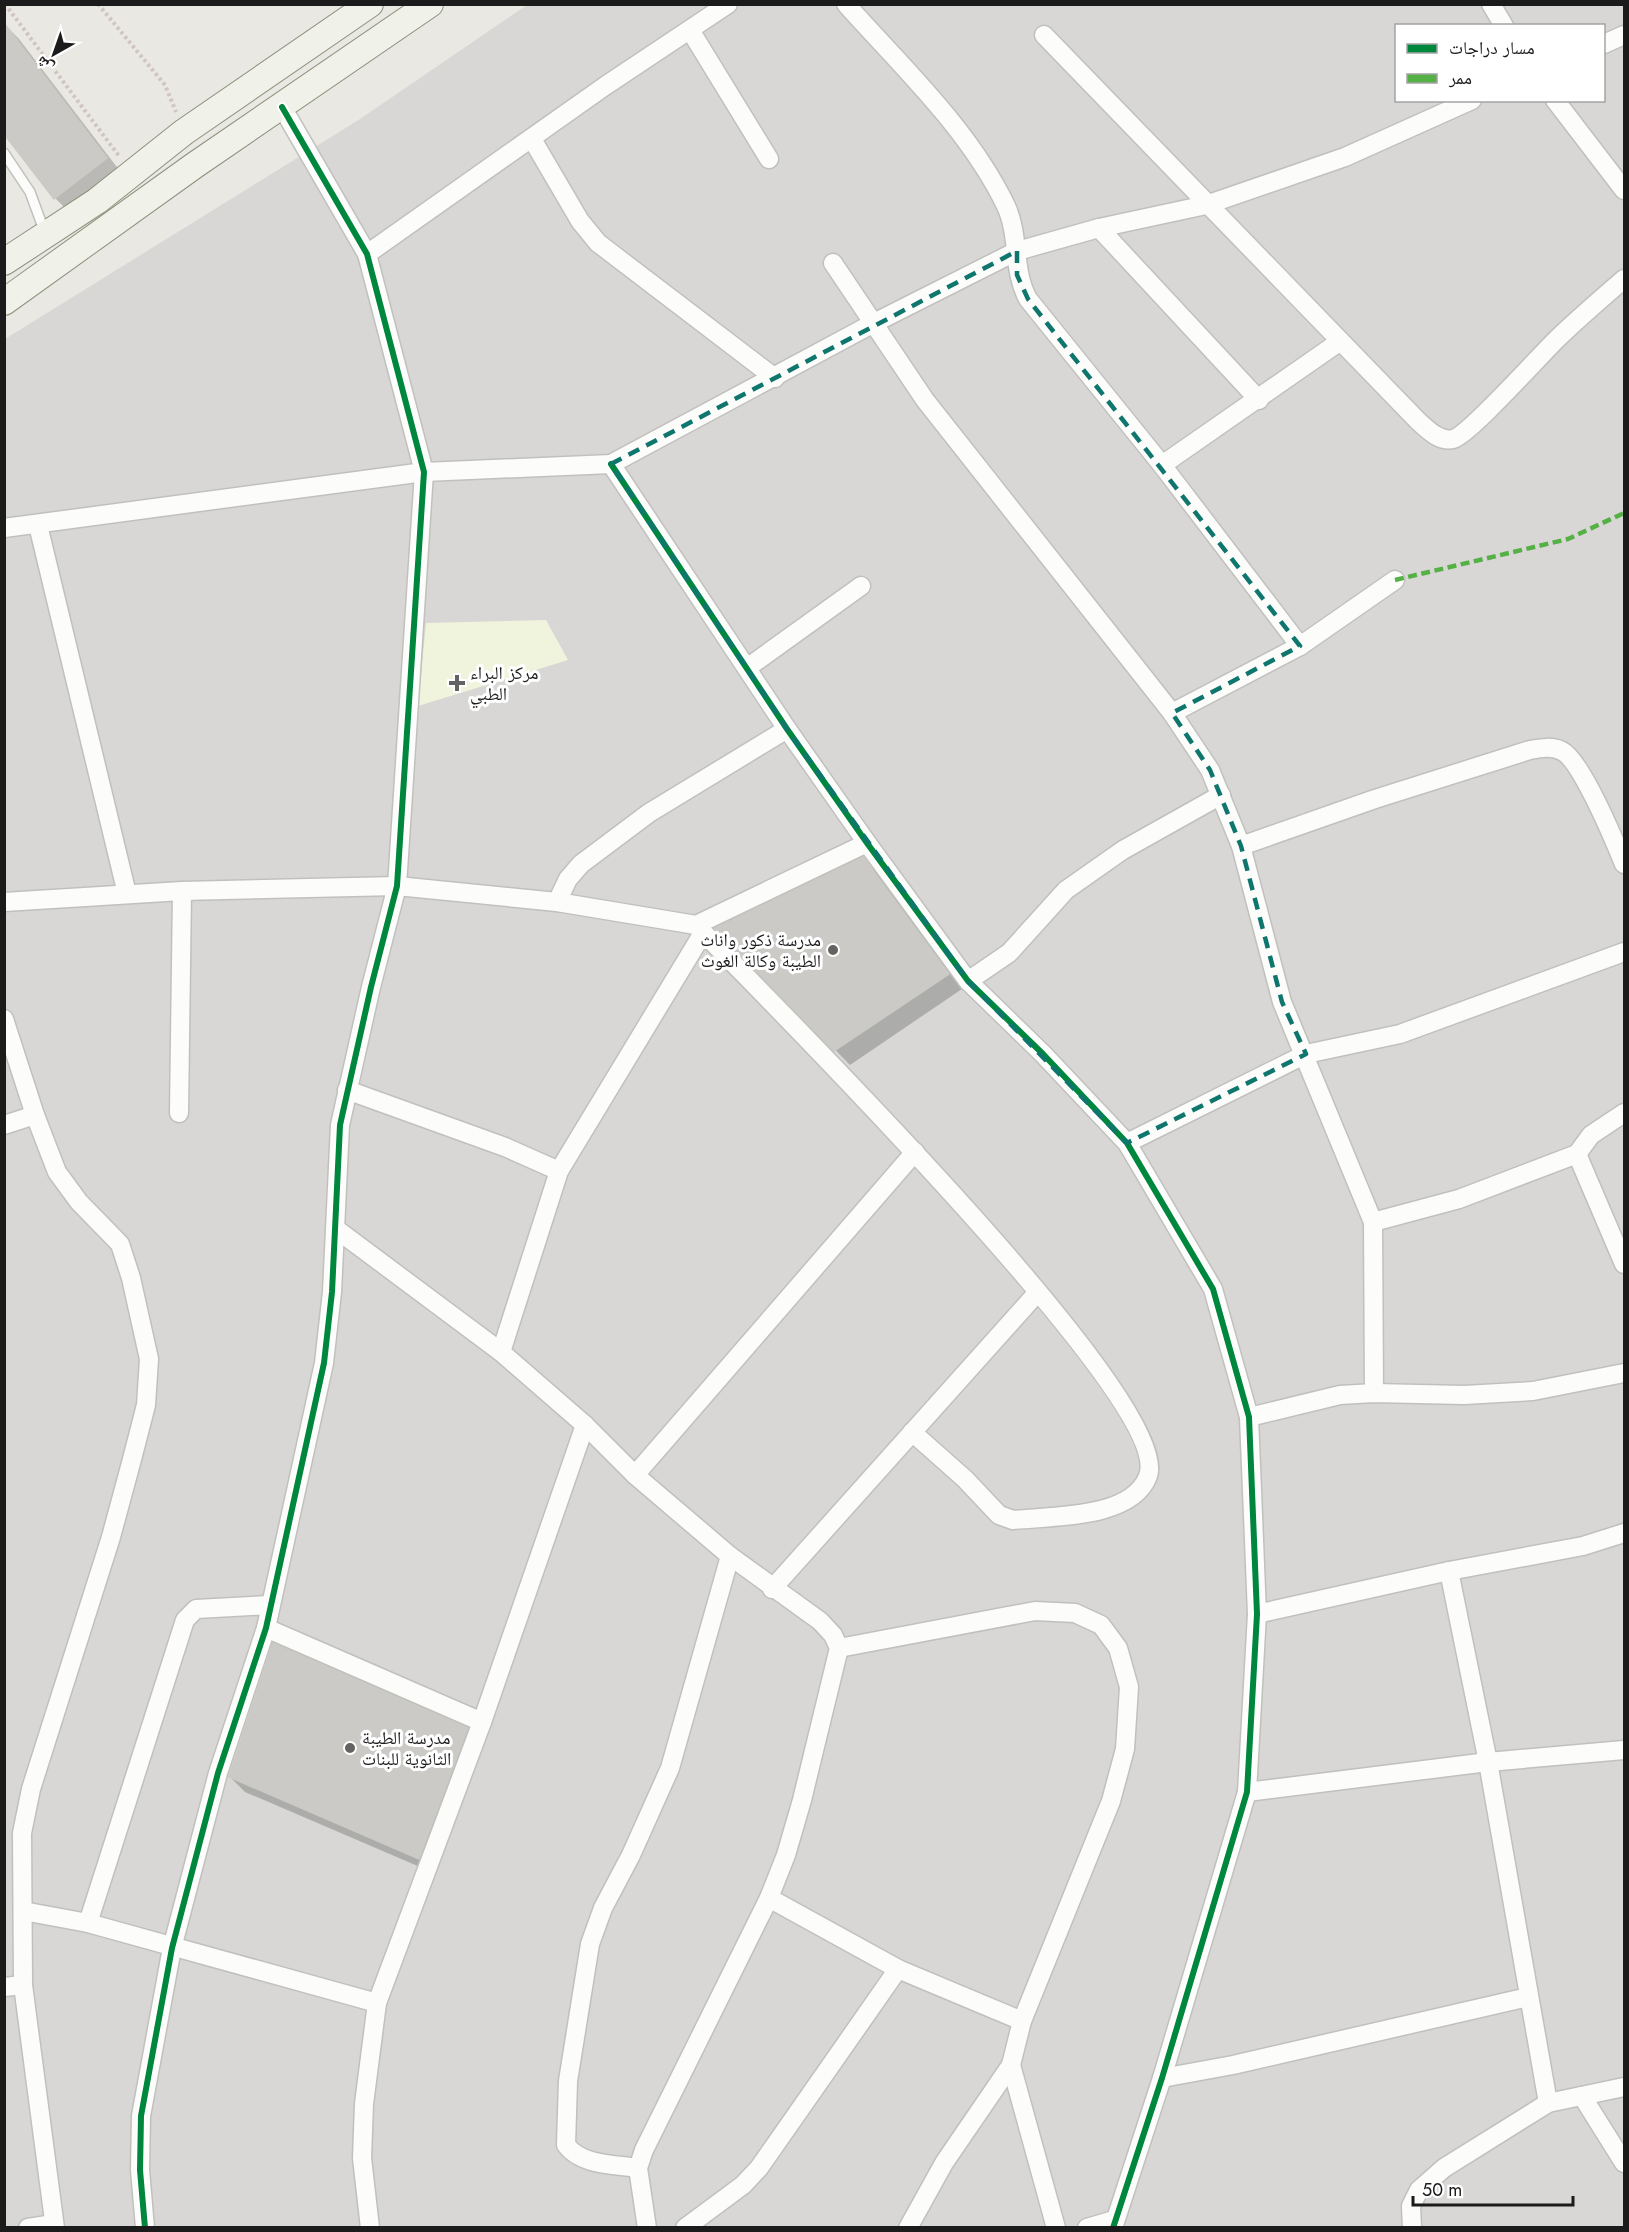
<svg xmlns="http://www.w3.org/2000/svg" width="1629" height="2232" font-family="Jost,'Noto Naskh Arabic',sans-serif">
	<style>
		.residential { fill: #d8d7d5; fill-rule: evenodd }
		.education { fill: #f1f4dd }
		.shadow { fill: #0003 }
		.building { fill: #cbcac6; stroke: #cccac5; stroke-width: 1.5 }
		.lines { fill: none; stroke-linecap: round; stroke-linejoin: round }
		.service-casing { stroke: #c0c0be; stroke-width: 12 }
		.minor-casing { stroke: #c0c0be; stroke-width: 21 }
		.secondary-casing { stroke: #8d917d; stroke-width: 28 }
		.path { stroke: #d0c5c1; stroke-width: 4; stroke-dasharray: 3 3; stroke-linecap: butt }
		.service { stroke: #fcfcfb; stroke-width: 9 }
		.minor { stroke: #fcfcfb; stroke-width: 18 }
		.secondary { stroke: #f0f1e8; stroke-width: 26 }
		.quiet { stroke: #55b145; stroke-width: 4.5; stroke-dasharray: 9 4.5; stroke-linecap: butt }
		.cycleway-casing { stroke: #fff; stroke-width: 10 }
		.cycleway { stroke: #00873e; stroke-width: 6 }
		.marked { fill: none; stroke: #0f766e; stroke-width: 4.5; stroke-dasharray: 12 8; stroke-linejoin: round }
		.poi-dot { fill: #636361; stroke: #fff; stroke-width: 2 }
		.labels { text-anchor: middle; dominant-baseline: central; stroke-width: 6; stroke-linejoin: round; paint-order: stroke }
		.poi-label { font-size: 18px; fill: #1b1b1b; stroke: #fff; text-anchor: start }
	</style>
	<rect width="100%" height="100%" fill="#e9e8e3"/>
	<!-- residential -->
	<path class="residential" d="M527,5H1624V2227L5,2228V339L357,121ZM1396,26H1604V100H1396Z"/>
	<!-- education -->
	<path class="education" d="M546,620L568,660L418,706L426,623Z"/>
	<!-- shadow -->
	<g class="shadow">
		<path d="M4,24L19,39L126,179L75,218L55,198Z"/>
		<path d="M863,859L878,874L962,989L850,1065L718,929Z"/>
		<path d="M467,1729L482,1744L434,1873L245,1792L230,1777Z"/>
	</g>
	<!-- building -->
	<g class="building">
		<path d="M4,23L107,158L54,199L4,134Z"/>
		<path d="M863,857L949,974L834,1051L715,928Z"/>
		<path d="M273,1643L468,1728L419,1859L229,1777Z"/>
	</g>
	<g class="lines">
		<!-- service casing -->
		<g class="service-casing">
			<path id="service" d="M4,153L30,192L45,233"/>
		</g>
		<!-- minor casing -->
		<g class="minor-casing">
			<g id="minor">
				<path d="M846,4C902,67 969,129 1006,206C1020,236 1012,270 1028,299L1162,465L1300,646"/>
				<path d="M1491,4L1504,26"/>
				<path d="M690,30L769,159"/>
				<path d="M1044,35L1418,421C1427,429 1439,442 1453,439C1469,435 1541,354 1559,337C1580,317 1602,298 1624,279"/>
				<path d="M1604,44L1624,35"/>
				<path d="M1555,100L1624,190"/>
				<path d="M532,139L580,221L598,243L775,378"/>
				<path d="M1099,228L1259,400"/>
				<path d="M367,254L605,86L728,4"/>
				<path d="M833,263L925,400L1172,713L1210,770L1241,846L1282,1002L1373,1222L1374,1393"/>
				<path d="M611,464L787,729L867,843L968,981L1043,1054L1127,1143L1213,1289L1249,1417L1257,1614L1247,1792L1162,2078L1113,2228"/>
				<path d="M1162,465L1339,342"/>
				<path d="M38,525L127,894"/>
				<path d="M4,528L424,472L611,464L872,324L1017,251L1099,228L1206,205L1345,157L1472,100"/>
				<path d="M747,668L861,586"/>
				<path d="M1172,713L1300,646L1395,580"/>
				<path d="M1241,846L1375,799L1530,750C1541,748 1552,746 1562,751C1581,760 1615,842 1624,864"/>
				<path d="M4,902L182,891L397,886L557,902L696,925L867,843"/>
				<path d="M557,902L568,879L581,864L649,813L787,729"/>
				<path d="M696,925C762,994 1175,1402 1148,1476C1132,1519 1052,1516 1013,1520L999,1515L965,1479L912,1432"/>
				<path d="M968,981L1009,953L1066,890L1123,850L1221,795"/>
				<path d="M4,1019L35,1115L57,1172L79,1202L120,1244L131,1278L149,1359L146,1405L131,1463L111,1537L31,1789L22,1833L23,1985L55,2228"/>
				<path d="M347,1090L505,1147L559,1171"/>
				<path d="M179,1113L182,891"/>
				<path d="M4,1125L35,1115"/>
				<path d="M1127,1143L1306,1054L1400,1034L1624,952"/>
				<path d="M1577,1154L1624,1264"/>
				<path d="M1373,1222L1459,1199L1577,1154L1591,1135L1624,1113"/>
				<path d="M336,1229L501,1352L585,1425L635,1475L730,1556L820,1621L833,1635L839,1648L802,1800L786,1855L769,1898L644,2150L638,2168L647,2228"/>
				<path d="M501,1352L559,1171L703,933"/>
				<path d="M1249,1417L1340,1395L1374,1393L1464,1395L1533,1391L1624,1373"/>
				<path d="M635,1475L915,1152"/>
				<path d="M1449,1571L1488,1762L1548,2103"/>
				<path d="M772,1589L1037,1293"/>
				<path d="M1257,1614L1449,1571L1583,1546L1624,1533"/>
				<path d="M266,1628L482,1722"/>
				<path d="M839,1648L1035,1611L1075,1613L1101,1625L1118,1648L1129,1687L1125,1749L1111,1801L1022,2021L1011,2065L944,2163L908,2228"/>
				<path d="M1247,1792L1488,1762L1624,1750"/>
				<path d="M769,1898L898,1969L1022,2021"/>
				<path d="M23,1911L88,1923L377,2003"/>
				<path d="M88,1923L185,1620L196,1609L270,1605"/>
				<path d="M4,1987L23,1985"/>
				<path d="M1011,2065L1056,2228"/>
				<path d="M1162,2078L1233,2065L1528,1997"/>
				<path d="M1582,2096L1624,2163"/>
				<path d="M638,2168C614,2164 582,2166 566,2145L568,2081L590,1944L603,1908L631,1855L670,1768L730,1556"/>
				<path d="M28,2228L54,2224"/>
				<path d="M145,2228L140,2170L141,2116L172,1948L218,1773L266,1628L324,1363L332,1292L340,1125L371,987L397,886L424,472L367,254L282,107"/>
				<path d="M370,2228L362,2158L364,2104L377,2003L482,1722L585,1425"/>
				<path d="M685,2228L743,2185L759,2168L898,1969"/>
				<path d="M1087,2228L1114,2220"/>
				<path d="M1412,2228L1411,2206L1419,2190L1444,2168L1548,2103L1624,2087"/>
			</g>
		</g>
		<!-- secondary casing -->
		<g class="secondary-casing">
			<g id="secondary">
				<path d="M4,262L97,201L184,132L370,4"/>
				<path d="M4,302L195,165L430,4"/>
			</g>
		</g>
		<!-- path -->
		<g class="path">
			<path d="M5,4L119,156"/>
			<path d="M98,4L165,85L176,112"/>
		</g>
		<!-- service -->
		<use href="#service" class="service"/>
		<!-- minor -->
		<use href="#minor" class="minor"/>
		<!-- secondary -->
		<use href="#secondary" class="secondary"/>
		<!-- quiet -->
		<path class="quiet" d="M1395,580L1568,539L1624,513"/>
		<!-- cycleway casing -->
		<g class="cycleway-casing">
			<g id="cycleway">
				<path d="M611,464L787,729L867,843L968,981L1043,1054L1127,1143L1213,1289L1249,1417L1257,1614L1247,1792L1162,2078L1113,2228"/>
				<path d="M145,2228L140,2170L141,2116L172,1948L218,1773L266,1628L324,1363L332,1292L340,1125L371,987L397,886L424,472L367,254L282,107"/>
			</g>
		</g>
		<!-- cycleway -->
		<use href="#cycleway" class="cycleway"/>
	</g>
	<!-- marked area -->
	<path class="marked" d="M1017,251V275L1028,299L1300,646L1172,713L1210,770L1241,846L1282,1002L1306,1054L1127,1143L968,981L787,729L611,464Z"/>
	<!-- markers -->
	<g class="poi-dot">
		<path d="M454 674h6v6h6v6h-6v6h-6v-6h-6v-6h6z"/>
		<circle cx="833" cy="950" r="6"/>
		<circle cx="350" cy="1748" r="6"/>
	</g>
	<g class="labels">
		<!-- poi labels -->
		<g class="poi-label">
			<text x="470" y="673">مركز البراء<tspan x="470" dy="21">الطبي</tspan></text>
			<text x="821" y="940" text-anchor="end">مدرسة ذكور واناث<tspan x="821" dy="21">الطيبة وكالة الغوث</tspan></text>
			<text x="362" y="1738">مدرسة الطيبة<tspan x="362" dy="21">الثانوية للبنات</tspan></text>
		</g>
	</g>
	<!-- border -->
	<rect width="1629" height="2232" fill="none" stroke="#1b1b1b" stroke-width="12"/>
	<!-- legend -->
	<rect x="1395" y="24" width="210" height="78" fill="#ffffff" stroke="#a4a4a4" stroke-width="1.5"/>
	<rect x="1407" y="44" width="30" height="9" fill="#00873e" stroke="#a4a4a4" stroke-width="1.5"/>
	<text x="1449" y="54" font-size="18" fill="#1b1b1b">مسار دراجات</text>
	<rect x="1407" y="74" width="30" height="9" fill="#55b145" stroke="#a4a4a4" stroke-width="1.5"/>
	<text x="1449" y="84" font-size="18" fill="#1b1b1b">ممر</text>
	<!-- north arrow -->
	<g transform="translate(54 54) rotate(220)" stroke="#ffffff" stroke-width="4.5" paint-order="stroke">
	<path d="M0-4.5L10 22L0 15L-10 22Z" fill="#1b1b1b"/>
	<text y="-9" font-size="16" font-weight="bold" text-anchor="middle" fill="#1b1b1b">ش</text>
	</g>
	<!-- scale -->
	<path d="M1413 2196v9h160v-9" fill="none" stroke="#1b1b1b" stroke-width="3"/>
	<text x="1422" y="2196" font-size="18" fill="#1b1b1b" stroke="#ffffff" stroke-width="4.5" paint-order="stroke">50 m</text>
</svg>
